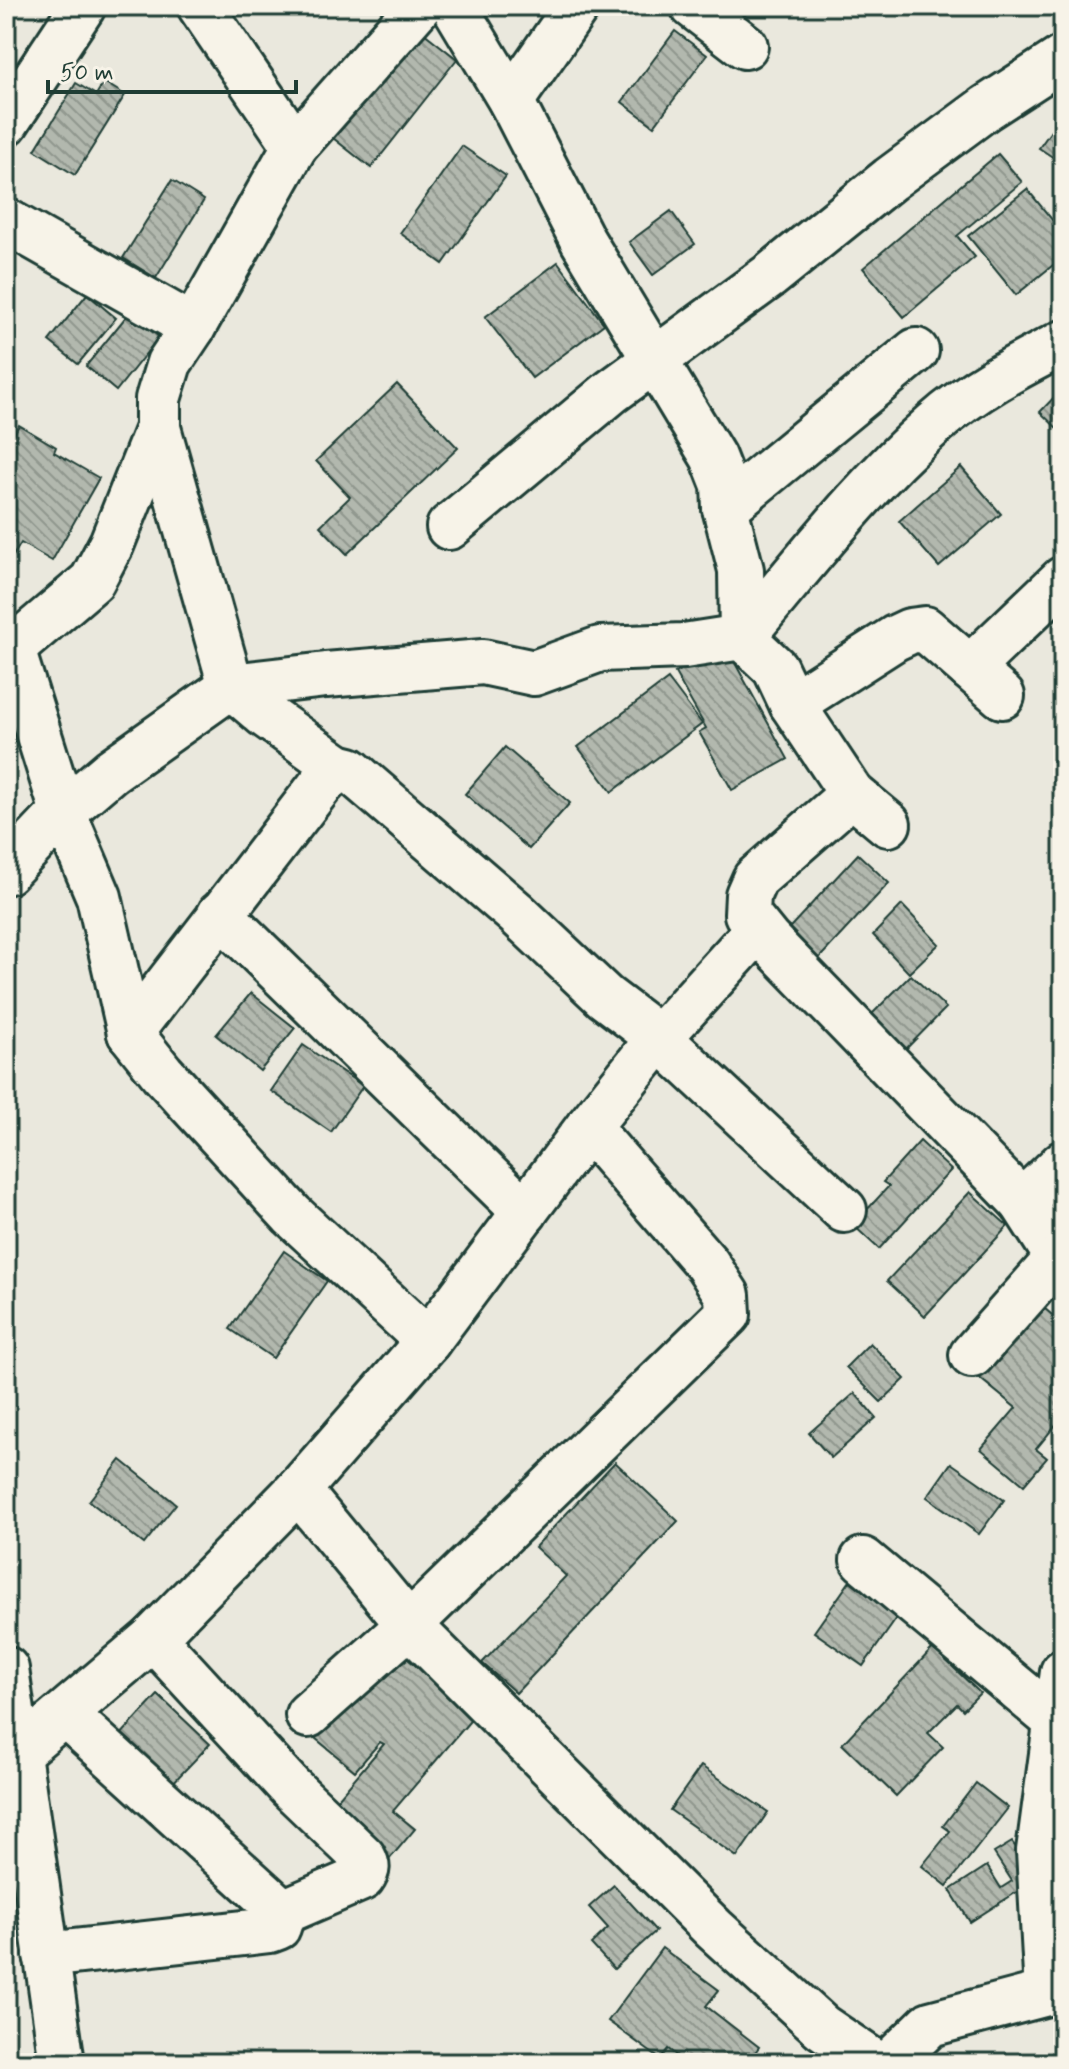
<svg xmlns="http://www.w3.org/2000/svg" width="1069" height="2069" font-family="Mynerve,sans-serif">
	<style>
		.building { fill: url(#building-back-hatch); stroke: #1f3d34; stroke-width: 2 }
		.lines { fill: none; stroke-linecap: round; stroke-linejoin: round }
		.minor-casing { stroke: #1f3d34; stroke-width: 50 }
		.minor { stroke: #f7f3e8; stroke-width: 44 }
	</style>
	<defs>
		<pattern id="building-back-hatch" width="6" height="6" patternUnits="userSpaceOnUse" patternTransform="scale(2)"><rect width="6" height="6" fill="#b2b8ae"/><path d="M-1 5l2 2M0 0l6 6M5-1l2 2" fill="none" stroke="#90978e"/></pattern>
	</defs>
	<rect width="100%" height="100%" fill="#eae8dd"/>
	<filter id="ink" filterUnits="userSpaceOnUse"><feTurbulence type="fractalNoise" baseFrequency=".0125" numOctaves="2"/><feDisplacementMap in="SourceGraphic" scale="16" xChannelSelector="R" yChannelSelector="G"/><feConvolveMatrix kernelMatrix="1 2 1 2 8 2 1 2 1" color-interpolation-filters="sRGB"/></filter>
	<g filter="url(#ink)">
		<!-- building -->
		<g class="building">
			<path d="M414,25L457,59L371,168L328,134Z"/>
			<path d="M675,31L707,55L654,126L622,102Z"/>
			<path d="M104,82L125,95L75,175L35,150L76,83L96,95Z"/>
			<path d="M1063,114V164L1039,148Z"/>
			<path d="M462,146L506,176L443,264L400,233Z"/>
			<path d="M998,154L1022,182L957,236L975,257L904,317L863,268Z"/>
			<path d="M172,180L204,200L156,278L123,258Z"/>
			<path d="M1027,189L1063,233V257L1016,295L968,236Z"/>
			<path d="M671,211L695,244L653,275L629,242Z"/>
			<path d="M558,262L604,324L532,378L485,317Z"/>
			<path d="M87,294L116,318L78,364L49,341Z"/>
			<path d="M129,313L159,337L116,391L86,366Z"/>
			<path d="M397,384L458,448L347,554L320,526L350,497L316,461Z"/>
			<path d="M1061,390L1063,392V434L1040,412Z"/>
			<path d="M19,425L56,447L54,452L99,478L52,561L21,543L10,561L6,559V448Z"/>
			<path d="M961,467L1001,514L939,567L899,521Z"/>
			<path d="M725,645L788,759L732,790L699,732L706,728L675,673Z"/>
			<path d="M668,679L702,724L612,792L578,747Z"/>
			<path d="M505,747L570,803L529,849L465,794Z"/>
			<path d="M858,854L889,883L810,968L779,939Z"/>
			<path d="M902,905L939,944L909,973L873,935Z"/>
			<path d="M911,975L946,1008L897,1058L862,1024Z"/>
			<path d="M251,993L295,1028L260,1071L216,1035Z"/>
			<path d="M303,1045L363,1086L331,1132L271,1091Z"/>
			<path d="M920,1141L951,1170L879,1249L853,1225L889,1186L883,1182Z"/>
			<path d="M970,1192L1008,1226L925,1316L887,1281Z"/>
			<path d="M284,1251L327,1281L273,1358L230,1329Z"/>
			<path d="M1038,1303L1063,1324V1416L1036,1449L1047,1458L1024,1485L981,1449L1016,1408L977,1376Z"/>
			<path d="M870,1343L905,1379L881,1402L846,1367Z"/>
			<path d="M855,1393L876,1418L831,1458L809,1433Z"/>
			<path d="M121,1460L176,1504L144,1544L89,1501Z"/>
			<path d="M615,1462L678,1521L516,1693L482,1663L566,1576L535,1547Z"/>
			<path d="M951,1463L1004,1500L979,1534L927,1497Z"/>
			<path d="M850,1581L899,1615L863,1666L814,1632Z"/>
			<path d="M933,1648L980,1693L963,1710L957,1704L928,1733L943,1747L896,1796L842,1744Z"/>
			<path d="M397,1650L475,1715L393,1811L415,1829L382,1868L322,1817L384,1744L380,1742L355,1771L315,1738L357,1687Z"/>
			<path d="M158,1695L210,1744L168,1788L116,1740Z"/>
			<path d="M701,1766L768,1812L737,1857L670,1810Z"/>
			<path d="M976,1783L1008,1808L947,1886L922,1866L950,1831L943,1826Z"/>
			<path d="M1012,1842L1037,1879L970,1922L950,1890L987,1866L1001,1888L1012,1881L994,1853Z"/>
			<path d="M614,1885L656,1931L614,1969L591,1944L608,1928L589,1907Z"/>
			<path d="M662,1948L719,1990L706,2006L759,2047L747,2063H686L668,2049L660,2059L608,2021Z"/>
		</g>
		<g class="lines">
			<!-- minor casing -->
			<g class="minor-casing">
				<g id="minor">
					<path d="M200,6L295,146L419,6"/>
					<path d="M454,6L511,101L583,241L713,457L724,485L725,508L741,570L742,637L775,668L792,704L852,794L755,879L748,895L747,914L768,940L1022,1202L1063,1266"/>
					<path d="M693,6L745,46"/>
					<path d="M511,101L577,6"/>
					<path d="M6,123L83,6"/>
					<path d="M295,146L193,327L169,363L158,399V428L231,686L265,715L338,767"/>
					<path d="M6,221L193,327"/>
					<path d="M725,508L916,351"/>
					<path d="M449,527L611,392L771,275L890,179L986,108L1063,58"/>
					<path d="M6,643L12,649L63,812L99,897L130,1033L162,1073L292,1215L428,1341"/>
					<path d="M12,649L92,581L112,543L158,428"/>
					<path d="M970,668L1063,579"/>
					<path d="M792,704L895,638L910,631L925,629L1002,696"/>
					<path d="M852,794L888,824"/>
					<path d="M6,872L63,812L111,771L231,686L326,675L483,662L534,673L600,649L684,646L742,637C804,564 862,487 934,424C972,390 1018,366 1063,343"/>
					<path d="M220,914L525,1212"/>
					<path d="M130,1033L320,786L338,767L350,770L516,913L605,997L659,1038L844,1210"/>
					<path d="M1022,1202L1063,1163"/>
					<path d="M972,1355L1057,1259"/>
					<path d="M298,1490L409,1625L714,1929L822,2027L875,2063"/>
					<path d="M863,1560L1056,1721"/>
					<path d="M153,1638L290,1787L363,1857C368,1866 368,1870 362,1878L283,1912"/>
					<path d="M6,1669L62,2063"/>
					<path d="M65,1714L283,1912"/>
					<path d="M308,1715L409,1625L728,1314L727,1295L707,1264L588,1127"/>
					<path d="M6,1763L153,1638L298,1490L428,1341L588,1127L659,1038L758,929"/>
					<path d="M46,1955L270,1930L278,1927L283,1912"/>
					<path d="M1047,1993L1039,1851L1063,1672"/>
					<path d="M890,2063L930,2024L1047,1993L1063,1983"/>
				</g>
			</g>
			<!-- minor -->
			<use href="#minor" class="minor"/>
		</g>
	</g>
	<!-- margin -->
	<rect width="1069" height="2069" fill="none" stroke="#f7f3e8" stroke-width="32"/>
	<rect x="16" y="16" width="1037" height="2037" fill="none" stroke="#1f3d34" stroke-width="3" filter="url(#ink)"/>
	<!-- scale -->
	<path d="M48 80v12h248v-12" fill="none" stroke="#1f3d34" stroke-width="4"/>
	<text x="60" y="80" font-size="24" fill="#1f3d34" stroke="#f7f3e8" stroke-width="6" paint-order="stroke">50 m</text>
</svg>
